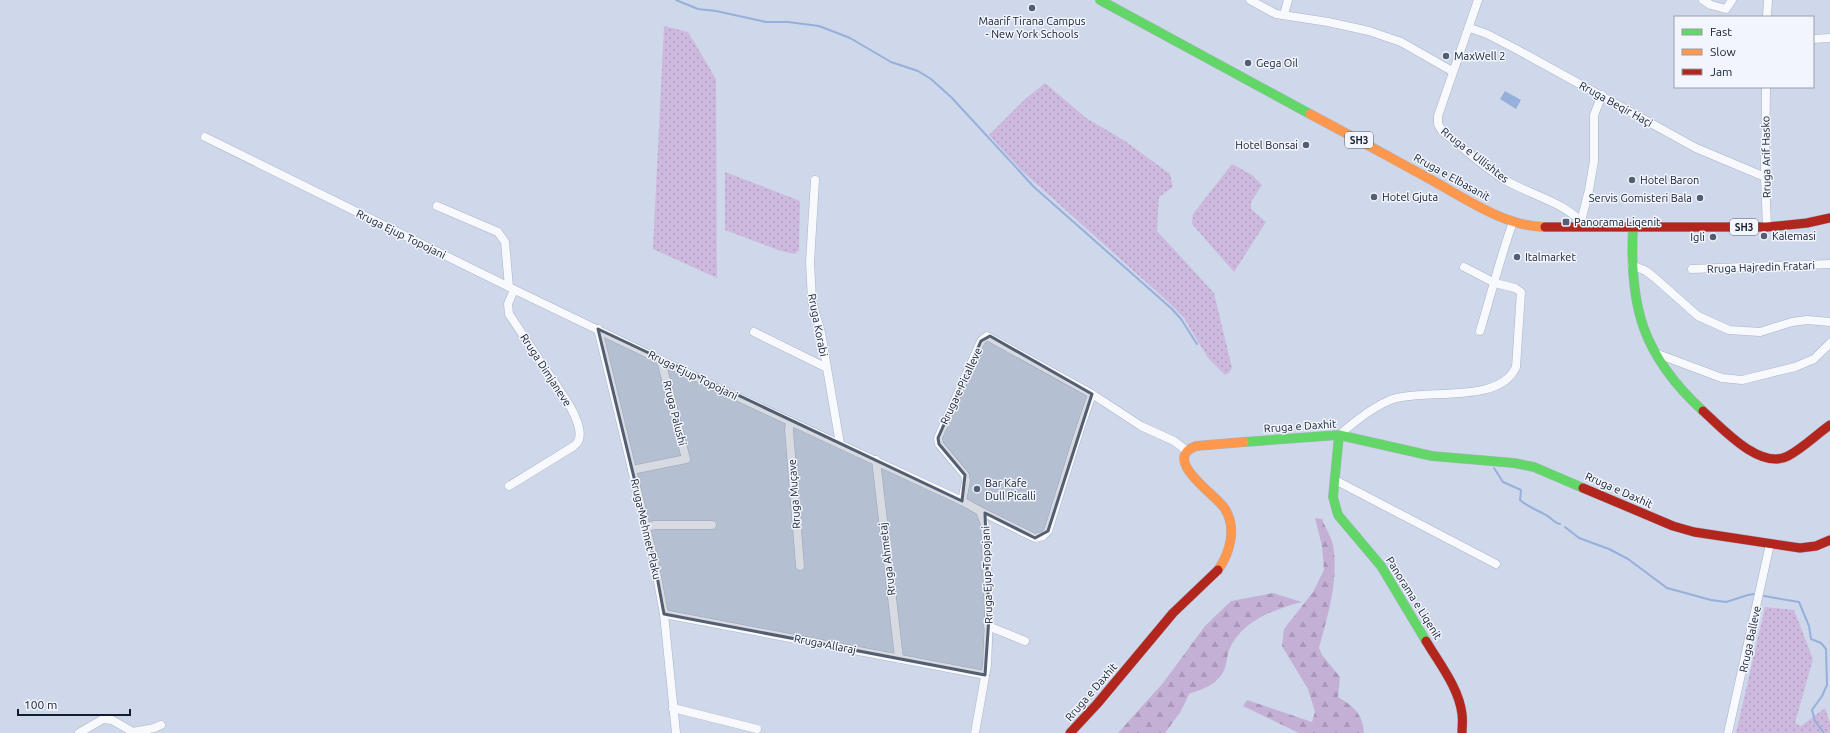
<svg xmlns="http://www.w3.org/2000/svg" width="1830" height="733" font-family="Ubuntu,sans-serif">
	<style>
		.grass { fill: url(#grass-dots) }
		.forest { fill: url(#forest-firs) }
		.water { fill: #97afdb }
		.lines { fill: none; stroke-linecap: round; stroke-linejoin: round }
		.stream { stroke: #97afdb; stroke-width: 2 }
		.street-casing { stroke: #aab4c7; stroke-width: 9 }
		.fast-casing { stroke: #aab4c7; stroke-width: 10 }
		.slow-casing { stroke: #aab4c7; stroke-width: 10 }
		.jam-casing { stroke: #aab4c7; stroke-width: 10 }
		.street { stroke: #f8f9fc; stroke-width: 8 }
		.fast { stroke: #63d668; stroke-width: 9 }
		.slow { stroke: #ff974d; stroke-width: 9 }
		.jam { stroke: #b3261e; stroke-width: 9 }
		.marked { fill: #545e72; fill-opacity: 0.2; stroke: #545e72; stroke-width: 3; stroke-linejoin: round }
		.poi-dot { fill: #545e72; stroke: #f2f5fb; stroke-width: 1.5 }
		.labels { text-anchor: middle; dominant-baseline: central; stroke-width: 3; stroke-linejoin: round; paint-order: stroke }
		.shield { fill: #f2f5fb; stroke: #555e6e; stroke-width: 1 }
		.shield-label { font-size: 10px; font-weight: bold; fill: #121d31 }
		.poi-label { font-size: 11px; fill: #121d31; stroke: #f2f5fb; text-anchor: start }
		.street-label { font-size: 11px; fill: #121d31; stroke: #f2f5fb }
	</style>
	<defs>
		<pattern id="grass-dots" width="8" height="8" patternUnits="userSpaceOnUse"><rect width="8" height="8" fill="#cdb9dd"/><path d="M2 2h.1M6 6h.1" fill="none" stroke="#af9fbe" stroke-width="1.8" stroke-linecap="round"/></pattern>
		<pattern id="forest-firs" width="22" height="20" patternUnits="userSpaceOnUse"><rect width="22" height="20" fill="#c5b0d5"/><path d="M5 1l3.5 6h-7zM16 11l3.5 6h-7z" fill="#a897b7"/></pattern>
	</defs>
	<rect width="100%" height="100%" fill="#ced8ea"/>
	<!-- grass -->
	<g class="grass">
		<path d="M664,26L688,32L716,79L717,278L653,249Z"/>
		<path d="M1045,83L1086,118L1125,141L1170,174L1173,187L1159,197L1157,231L1214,293L1232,368L1229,373L1225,375L1208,358L1184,318L1165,299L1021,170L989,135L1024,100Z"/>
		<path d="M1232,164L1252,175L1262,185L1251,202V209L1266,222L1234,272L1192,224L1193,214Z"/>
		<path d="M725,172L800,201L799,250L795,254L781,251L725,230Z"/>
		<path d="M1765,607L1794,610L1813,659L1795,723L1801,726L1825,708L1830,723V733H1736Z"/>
	</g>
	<!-- forest -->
	<g class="forest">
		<path d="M1315,518L1322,519C1325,527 1331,536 1333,545C1339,580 1328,614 1319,648L1322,655L1340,677L1338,697C1353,706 1363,714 1364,733H1299L1243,706L1247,700L1312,722L1315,712L1308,689L1282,646L1284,629L1313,592L1324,570L1322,546Z"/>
		<path d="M1273,593L1302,602C1275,609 1241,621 1229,650C1227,655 1227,662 1225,668C1219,684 1204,689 1189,694L1181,711L1165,733H1118L1163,683L1205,626L1231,601Z"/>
	</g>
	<!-- water -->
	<path class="water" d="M1505,91L1521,100L1516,109L1500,99Z"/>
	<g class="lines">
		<!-- stream -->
		<g class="stream">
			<path d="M676,0L698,9L716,11L766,22H788L819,26L850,38L891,62L918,71L931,79L952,98L1034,187L1172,309L1181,319L1197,344"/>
			<path d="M1494,468L1503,482L1521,490L1520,500C1528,507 1537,510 1546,515C1552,518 1554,523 1560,524"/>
			<path d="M1565,527L1579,538L1609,549L1628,559L1667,588L1711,600L1726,602L1748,595L1754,594"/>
			<path d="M1764,596L1799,602L1809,626L1811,639L1821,643L1826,649L1827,685L1822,696L1812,710L1815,721L1824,733"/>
		</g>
		<!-- street casing -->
		<g class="street-casing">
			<g id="street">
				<path d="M1250,0L1276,14L1328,22L1369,31L1401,42L1452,71"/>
				<path d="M1478,0L1438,116V124L1442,131C1463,147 1483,167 1505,180C1532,196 1564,201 1585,226"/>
				<path d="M1703,0L1711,5L1726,9L1732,0"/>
				<path d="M1284,15L1288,0"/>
				<path d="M1767,17L1768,0"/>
				<path d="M1470,28L1487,34L1516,49L1696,148L1765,177"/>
				<path d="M1813,39L1830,38"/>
				<path d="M1766,87L1765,177L1767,227"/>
				<path d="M205,137L509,287L721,389L962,501L980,511L985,525L989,617L987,665L975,733"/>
				<path d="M815,180L810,262L812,301L821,333L840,444"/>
				<path d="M437,206L498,232L505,242L509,287"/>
				<path d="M1581,221L1589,190L1594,161V115L1602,95"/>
				<path d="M1632,265L1646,271L1655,278L1698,316L1729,330L1760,332L1792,322L1807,320L1830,322"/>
				<path d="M1692,269L1830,264"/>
				<path d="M598,329L654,560L664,614L676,733"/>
				<path d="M1480,331C1491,295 1500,258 1513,222"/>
				<path d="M754,332L827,368"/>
				<path d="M1655,353L1722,378L1742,380L1795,367L1814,359L1830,343"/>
				<path d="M790,421L789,430L800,566"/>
				<path d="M1339,435C1353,423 1375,405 1393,399C1426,388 1499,405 1516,367L1521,292L1515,288L1495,283L1464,267"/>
				<path d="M876,460L899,658"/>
				<path d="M632,470L686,459L661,360"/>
				<path d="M1335,480L1496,564"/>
				<path d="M509,486L574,446C587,437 574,413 568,403L509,314L508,304L514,290"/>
				<path d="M962,501L966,481L965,475L939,444L938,438L981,341L987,336L1092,394L1141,426L1174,441L1187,451"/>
				<path d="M980,511L1035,538L1043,536L1048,531L1079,432L1092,394"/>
				<path d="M646,527L655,525H712"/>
				<path d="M664,614L985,675"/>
				<path d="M988,626L1025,641"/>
				<path d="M673,708L757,729"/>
				<path d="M79,733L103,719L112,720L133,732L154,728L161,725"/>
				<path d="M1728,733L1770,544"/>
			</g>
		</g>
		<!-- fast casing -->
		<g class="fast-casing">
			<g id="fast">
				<path d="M1100,0L1310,114"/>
				<path d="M1633,228C1629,307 1643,356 1703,411"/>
				<path d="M1339,435L1333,497L1338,515L1381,566L1426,641"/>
				<path d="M1244,442L1339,435L1432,456L1514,463L1534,467L1583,488"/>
			</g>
		</g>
		<!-- slow casing -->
		<g class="slow-casing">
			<g id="slow">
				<path d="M1310,114C1350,135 1389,157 1428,178C1463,197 1505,227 1545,227"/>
				<path d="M1218,570C1230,553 1237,528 1225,509C1217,495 1160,460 1196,446L1244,442"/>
			</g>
		</g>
		<!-- jam casing -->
		<g class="jam-casing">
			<g id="jam">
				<path d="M1545,227H1767L1807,223L1830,218"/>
				<path d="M1703,411C1721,427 1760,471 1788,456C1803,448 1816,435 1830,425"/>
				<path d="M1583,488L1673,526L1694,532L1800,548L1816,546L1830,540"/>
				<path d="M1426,641C1439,663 1459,688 1462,714C1463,720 1462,727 1462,733"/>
				<path d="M1070,733L1097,704L1173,613L1218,570"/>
			</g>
		</g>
		<!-- street -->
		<use href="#street" class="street"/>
		<!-- fast -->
		<use href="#fast" class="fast"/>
		<!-- slow -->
		<use href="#slow" class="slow"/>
		<!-- jam -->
		<use href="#jam" class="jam"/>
	</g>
	<!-- marked area -->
	<path class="marked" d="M598,329L962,501L965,475L939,444L938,438L981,341L990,336L1092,394L1048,531L1035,538L985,513L989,617L985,675L664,614L654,560Z"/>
	<!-- markers -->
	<g class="poi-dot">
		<circle cx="1032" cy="8" r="4"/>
		<circle cx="1446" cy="56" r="4"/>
		<circle cx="1248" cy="63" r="4"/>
		<circle cx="1306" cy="145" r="4"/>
		<circle cx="1632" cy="180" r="4"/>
		<circle cx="1374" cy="197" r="4"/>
		<circle cx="1700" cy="198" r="4"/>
		<rect x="1562" y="218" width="8" height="8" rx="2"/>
		<circle cx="1764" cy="236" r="4"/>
		<circle cx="1713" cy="237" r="4"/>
		<circle cx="1517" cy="257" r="4"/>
		<circle cx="977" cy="489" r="4"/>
	</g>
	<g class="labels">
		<!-- shield labels -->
		<g class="shield">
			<rect x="1345" y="132" width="28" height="16" rx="3"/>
			<rect x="1730" y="219" width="28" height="16" rx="3"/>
		</g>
		<g class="shield-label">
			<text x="1359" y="140">SH3</text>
			<text x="1744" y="227">SH3</text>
		</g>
		<!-- poi labels -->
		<g class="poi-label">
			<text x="1032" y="21" text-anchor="middle">Maarif Tirana Campus<tspan x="1032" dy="13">- New York Schools</tspan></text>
			<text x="1454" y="56">MaxWell 2</text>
			<text x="1256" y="63">Gega Oil</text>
			<text x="1298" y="145" text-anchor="end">Hotel Bonsai</text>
			<text x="1640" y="180">Hotel Baron</text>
			<text x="1382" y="197">Hotel Gjuta</text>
			<text x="1692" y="198" text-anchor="end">Servis Gomisteri Bala</text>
			<text x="1574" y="222">Panorama Liqenit</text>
			<text x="1772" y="236">Kalemasi</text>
			<text x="1705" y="237" text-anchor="end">Igli</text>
			<text x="1525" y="257">Italmarket</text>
			<text x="985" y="483">Bar Kafe<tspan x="985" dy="13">Dull Picalli</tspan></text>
		</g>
		<!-- street labels -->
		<g class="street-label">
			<text transform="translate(1616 104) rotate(29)">Rruga Beqir Haçi</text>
			<text transform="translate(1475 155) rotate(38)">Rruga e Ullishtes</text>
			<text transform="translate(1766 157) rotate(-91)">Rruga Arif Hasko</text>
			<text transform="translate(1452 177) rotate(29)">Rruga e Elbasanit</text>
			<text transform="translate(401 234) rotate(26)">Rruga Ejup Topojani</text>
			<text transform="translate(1761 267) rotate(-2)">Rruga Hajredin Fratari</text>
			<text transform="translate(818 325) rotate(79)">Rruga Korabi</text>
			<text transform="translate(546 370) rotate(57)">Rruga Dimjaneve</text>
			<text transform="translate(693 375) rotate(26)">Rruga Ejup Topojani</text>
			<text transform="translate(961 386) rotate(-65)">Rruga e Picalleve</text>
			<text transform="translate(675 413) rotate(76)">Rruga Palushi</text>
			<text transform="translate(1300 426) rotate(-4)">Rruga e Daxhit</text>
			<text transform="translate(1619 490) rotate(24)">Rruga e Daxhit</text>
			<text transform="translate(794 494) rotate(-94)">Rruga Muçave</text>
			<text transform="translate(646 529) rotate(77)">Rruga Mehmet Plaku</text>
			<text transform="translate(887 559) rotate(-97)">Rruga Ahmetaj</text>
			<text transform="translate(987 575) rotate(-92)">Rruga Ejup Topojani</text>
			<text transform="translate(1414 598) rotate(58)">Panorama e Liqenit</text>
			<text transform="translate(1750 639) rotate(-78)">Rruga Balleve</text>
			<text transform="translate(825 644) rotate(11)">Rruga Allaraj</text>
			<text transform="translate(1091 692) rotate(-49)">Rruga e Daxhit</text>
		</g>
	</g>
	<!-- legend -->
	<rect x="1674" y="16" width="140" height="72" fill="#f2f5fb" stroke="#989faa"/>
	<rect x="1682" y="29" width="20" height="6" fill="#63d668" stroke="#989faa"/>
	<text x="1710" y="36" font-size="12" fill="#121d31">Fast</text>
	<rect x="1682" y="49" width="20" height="6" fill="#ff974d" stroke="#989faa"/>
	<text x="1710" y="56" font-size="12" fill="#121d31">Slow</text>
	<rect x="1682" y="69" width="20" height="6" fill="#b3261e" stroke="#989faa"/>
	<text x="1710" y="76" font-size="12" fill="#121d31">Jam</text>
	<!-- scale -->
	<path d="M18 709v6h112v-6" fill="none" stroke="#121d31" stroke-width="2"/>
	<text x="24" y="709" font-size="12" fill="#121d31" stroke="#f2f5fb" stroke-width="3" paint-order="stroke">100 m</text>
</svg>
